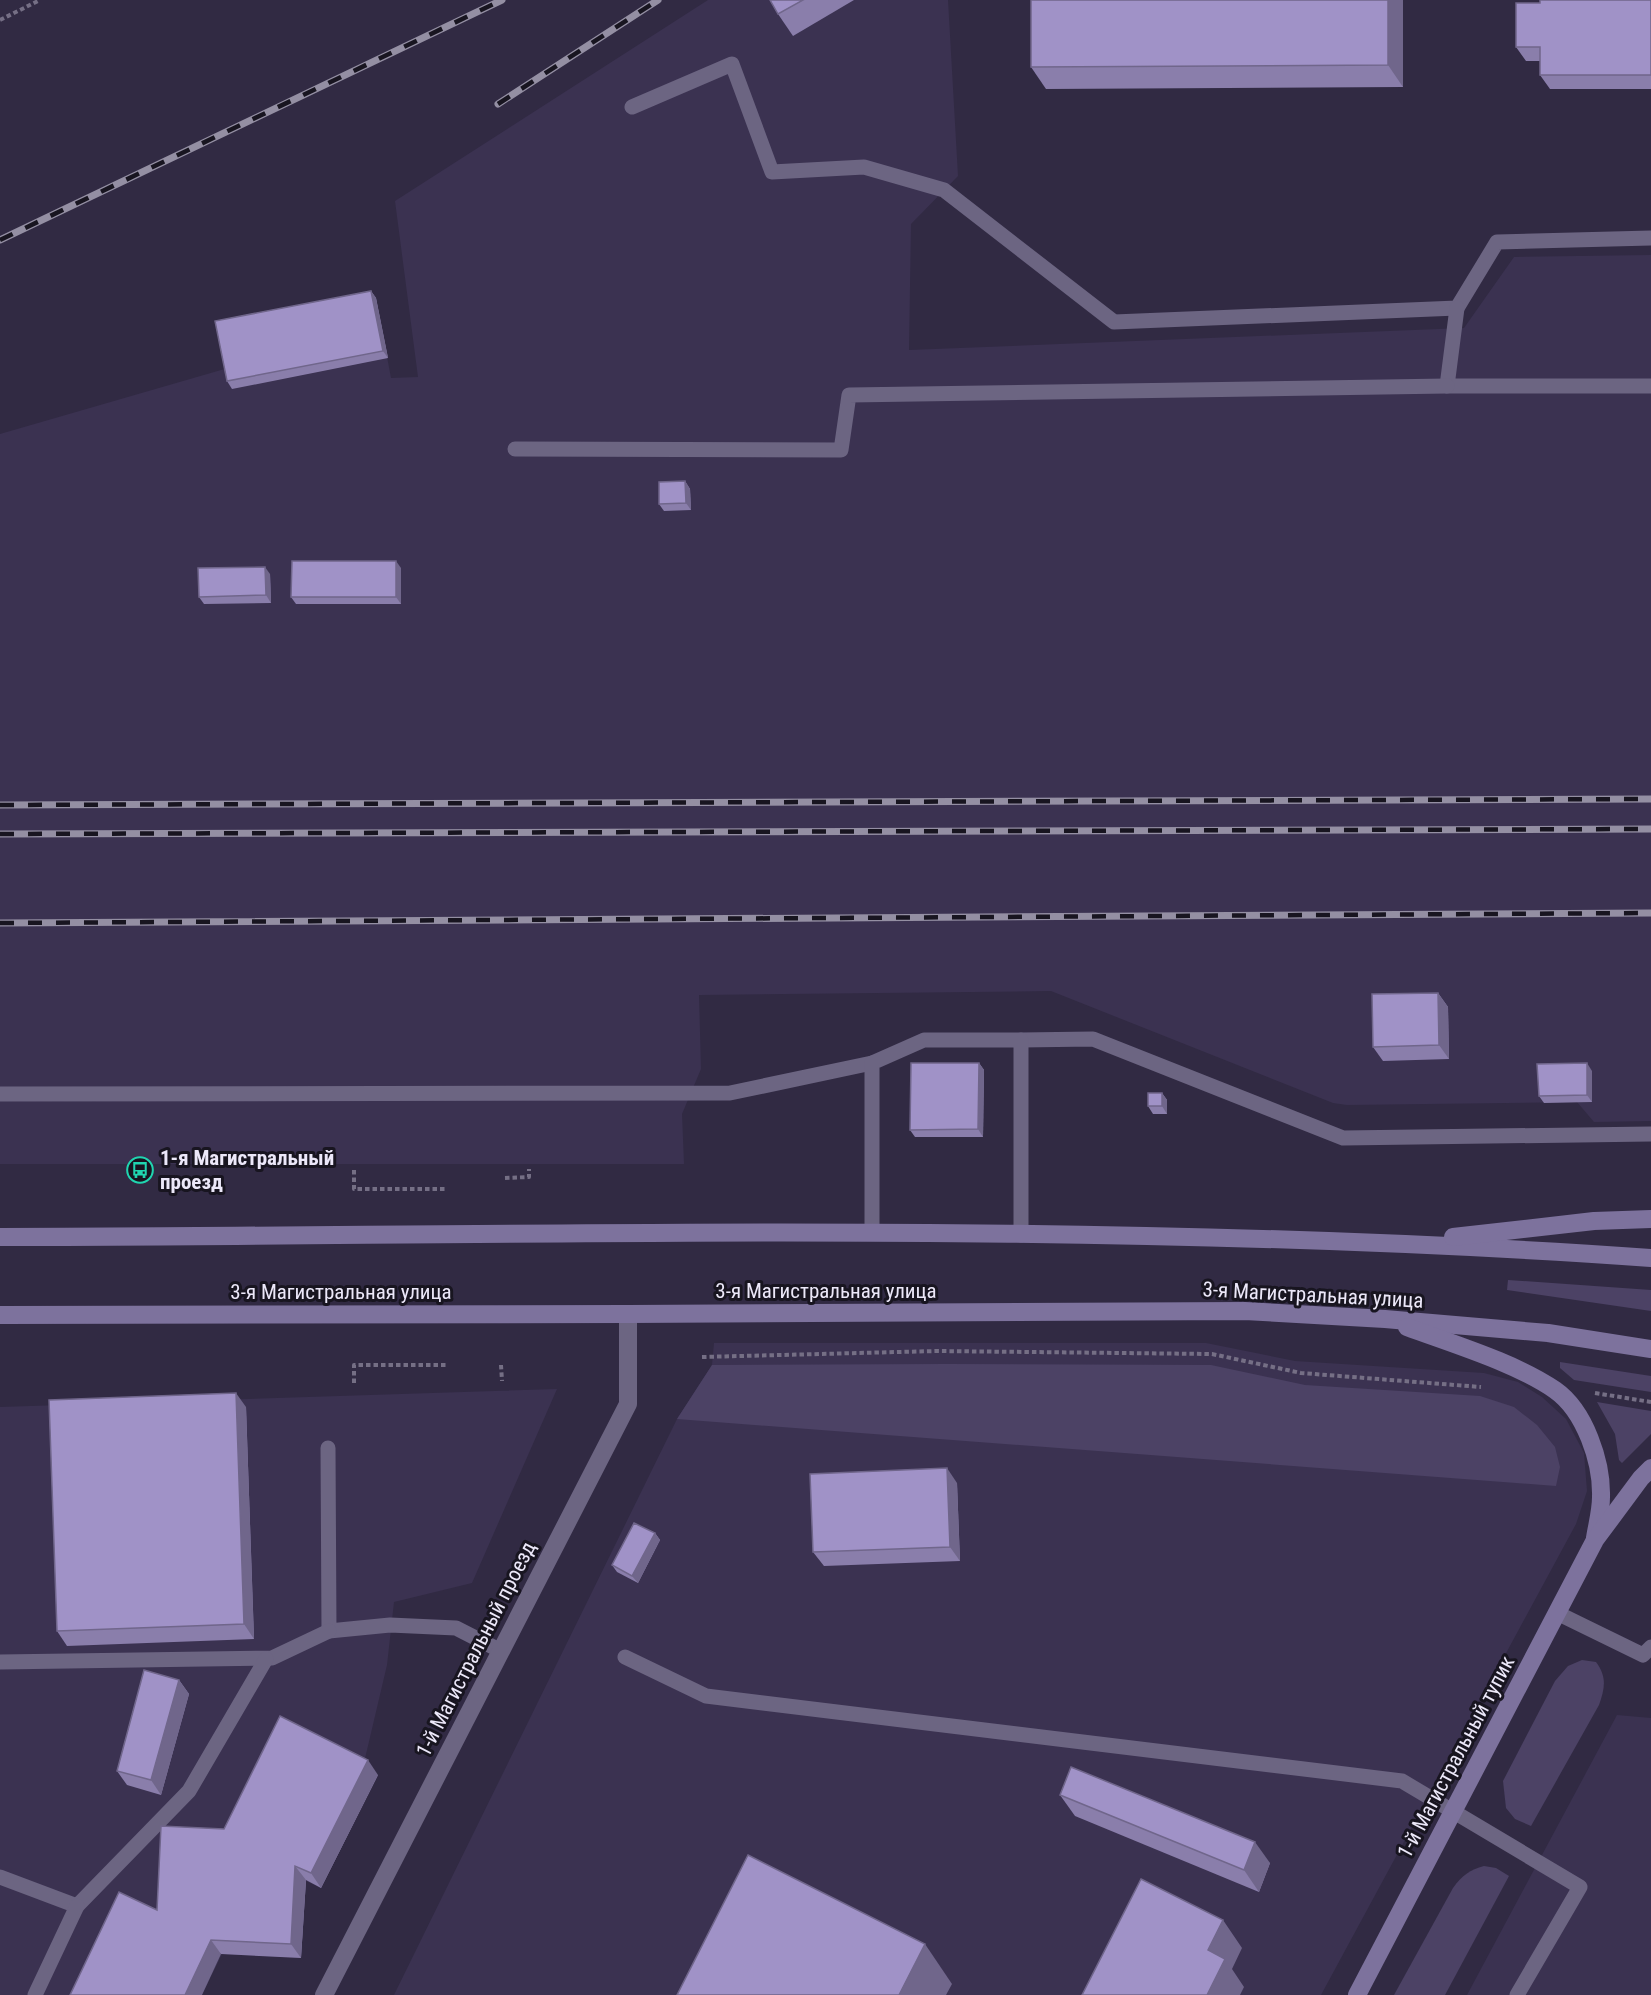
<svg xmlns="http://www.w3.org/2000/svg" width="1651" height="1995" font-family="'Roboto Condensed',sans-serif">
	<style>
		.built { fill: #3b3251 }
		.green { fill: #4c4265 }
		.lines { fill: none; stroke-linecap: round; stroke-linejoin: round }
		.path { stroke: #756f85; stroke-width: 4; stroke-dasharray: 4.5 3; stroke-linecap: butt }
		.lane { stroke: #6c6582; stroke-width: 15 }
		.street { stroke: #6c6582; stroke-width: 18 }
		.secondary { stroke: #7d729d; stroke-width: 18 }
		.rail-casing { stroke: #948fa3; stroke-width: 7 }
		.rail { stroke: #181520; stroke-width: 4.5; stroke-dasharray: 14; stroke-linecap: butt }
		.wall { fill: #8a7eab }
		.shaded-wall { fill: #70668b }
		.building { fill: #a092c7; stroke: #70668b; stroke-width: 1.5 }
		.labels { text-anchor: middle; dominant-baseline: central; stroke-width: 6; stroke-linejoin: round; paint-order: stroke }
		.poi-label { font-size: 21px; font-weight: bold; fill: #ece8f9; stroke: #181520; text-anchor: start }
		.street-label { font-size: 21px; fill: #ece8f9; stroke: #181520 }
	</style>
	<rect width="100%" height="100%" fill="#312a43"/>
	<!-- built -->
	<g class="built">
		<path d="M708,0H948L958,176L911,224L909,350L1464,328L1514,257L1651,255V1121L1594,1122L1577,1102L1347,1105L1333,1103L1051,991L699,995L701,1069L682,1114L684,1164H0V434L228,368L376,298L391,378L418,377L395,201Z"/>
		<path d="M714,1343H1206L1295,1361L1484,1373L1518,1382L1542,1397L1566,1419L1584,1453L1587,1491L1576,1524L1321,1995H394L677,1419L712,1365Z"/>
		<path d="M557,1389L472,1583L394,1602L387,1665L363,1767L378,1775L321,1888L306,1881L301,1958L222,1954L202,1995H0V1407Z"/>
		<path d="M1617,1715L1651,1718V1995H1467Z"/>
	</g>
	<!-- green -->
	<g class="green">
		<path d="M1508,1280L1651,1290V1311L1507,1290Z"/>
		<path d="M1560,1362L1651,1376V1392L1574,1380L1560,1368Z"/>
		<path d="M947,1364L1211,1365L1305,1385L1480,1396L1514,1407L1537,1425L1555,1447L1560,1467L1556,1486L677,1419L712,1365Z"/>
		<path d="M1597,1402L1651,1411V1434L1622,1463L1619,1460L1615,1434Z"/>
		<path d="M1582,1660L1596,1662C1607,1677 1605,1688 1599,1705L1531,1826L1515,1819L1506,1808L1503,1781L1555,1681L1568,1666Z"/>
		<path d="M1484,1866L1496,1868L1509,1876L1445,1995H1394L1453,1888C1462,1875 1470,1870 1484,1866Z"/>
	</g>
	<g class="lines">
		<!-- path -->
		<g class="path">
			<path d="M0,20L40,0"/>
			<path d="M354,1170V1189H446"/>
			<path d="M505,1178L529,1177V1169"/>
			<path d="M702,1357L937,1351L1212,1354L1301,1373L1481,1387"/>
			<path d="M501,1365L502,1381"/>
			<path d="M354,1383V1365H446"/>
			<path d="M1595,1393L1651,1402"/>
		</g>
		<!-- lane -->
		<g class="lane">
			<path d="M632,107L732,64L772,172L864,167L944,190L1114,322L1457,308L1497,242L1651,238"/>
			<path d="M1457,308L1447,386H1651"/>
			<path d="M515,449L841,450L849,395L1447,386"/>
			<path d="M1021,1040L1093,1039L1343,1138L1651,1134"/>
			<path d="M0,1094L730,1093L872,1063"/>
			<path d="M872,1233V1063L924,1040H1021V1235"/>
			<path d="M328,1448L329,1631L390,1625L456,1628L501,1651"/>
			<path d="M1557,1613L1643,1655L1651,1647"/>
			<path d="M625,1657L706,1696L1402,1781L1580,1887L1517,1995"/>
			<path d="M0,1662L272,1658L329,1631"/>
			<path d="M0,1877L77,1906L189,1791L266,1659"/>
			<path d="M35,1995L77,1906"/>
		</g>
		<!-- street -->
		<path class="street" d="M324,1995L628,1404V1314"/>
		<!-- secondary -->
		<g class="secondary">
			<path d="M0,1237C550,1236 1102,1219 1651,1258"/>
			<path d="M1453,1237L1594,1221L1651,1219"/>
			<path d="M0,1315L628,1314L1245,1311L1385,1319L1548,1333L1651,1349"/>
			<path d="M1407,1327C1453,1344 1516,1363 1555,1390C1585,1411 1602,1462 1601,1497C1601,1511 1597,1525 1595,1538"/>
			<path d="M1357,1995L1595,1540L1641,1478L1651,1468"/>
		</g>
		<!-- rail casing -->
		<g class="rail-casing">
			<g id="rail">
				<path d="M498,104L658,0"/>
				<path d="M0,240L502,0"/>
				<path d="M0,805L1651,799"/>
				<path d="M0,834L1651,829"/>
				<path d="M0,923L1651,913"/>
			</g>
		</g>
		<!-- rail -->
		<use href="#rail" class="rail"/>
	</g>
	<!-- wall -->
	<g class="wall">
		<path d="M770,0H854L793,36L778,14Z"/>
		<path d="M1403,0V87L1046,89L1031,67Z"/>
		<path d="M1651,0V89H1550L1540,75V61H1526L1516,47Z"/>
		<path d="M371,291L376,298L388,358L232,389L227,381Z"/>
		<path d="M685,481L690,489L691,510L664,511L659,504Z"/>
		<path d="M401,568V604H296L291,597Z"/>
		<path d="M270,574L271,603L204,604L199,597Z"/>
		<path d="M1438,993L1448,1007L1449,1059L1383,1061L1373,1047Z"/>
		<path d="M979,1063L984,1070L983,1137H915L910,1130Z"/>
		<path d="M1592,1071V1102L1544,1103L1539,1096Z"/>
		<path d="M1162,1093L1167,1100V1114H1153L1148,1106Z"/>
		<path d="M246,1407L254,1639L67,1646L57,1631Z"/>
		<path d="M957,1483L960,1561L824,1566L813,1552Z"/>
		<path d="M655,1533L660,1540L638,1583L617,1572L612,1565Z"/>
		<path d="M179,1680L189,1694L161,1795L127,1785L117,1771Z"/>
		<path d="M378,1775L321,1888L306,1880L301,1958L221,1954L157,1910L224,1829Z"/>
		<path d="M1060,1795L1270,1863L1259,1892L1075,1816Z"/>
	</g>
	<!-- shaded-wall -->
	<g class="shaded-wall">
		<path d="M1388,0H1403V87L1388,65Z"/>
		<path d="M371,291L376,298L388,358L383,351Z"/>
		<path d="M685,481L690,489L691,510L686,503Z"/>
		<path d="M396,561L401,568V604L396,597Z"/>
		<path d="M265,567L270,574L271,603L266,595Z"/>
		<path d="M1438,993L1448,1007L1449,1059L1439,1045Z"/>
		<path d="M979,1063L984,1070L983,1137L978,1129Z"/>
		<path d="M1587,1063L1592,1071V1102L1587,1095Z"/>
		<path d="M1162,1093L1167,1100V1114L1162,1106Z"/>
		<path d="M236,1393L246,1407L254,1639L244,1624Z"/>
		<path d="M947,1468L957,1483L960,1561L950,1547Z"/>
		<path d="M655,1533L660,1540L638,1583L632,1576Z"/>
		<path d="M179,1680L189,1694L161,1795L151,1780Z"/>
		<path d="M368,1760L378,1775L321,1888L311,1873Z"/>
		<path d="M1255,1842L1270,1863L1259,1892L1244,1870Z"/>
		<path d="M295,1866L306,1880L301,1958L291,1944Z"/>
		<path d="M1223,1920L1242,1948L1232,1969L1244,1987L1240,1995H1207L1208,1950Z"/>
		<path d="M211,1940L221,1954L202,1995H185Z"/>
		<path d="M925,1944L952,1984L946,1995H899Z"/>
	</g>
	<!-- building -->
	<g class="building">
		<path d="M770,0H803L778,14Z"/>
		<path d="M1031,0H1388V65L1031,67Z"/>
		<path d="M1540,0H1651V75H1540V47H1516V3H1540Z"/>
		<path d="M371,291L383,351L227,381L215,321Z"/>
		<path d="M685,481L686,503L659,504V482Z"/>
		<path d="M292,561H396V597H291Z"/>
		<path d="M265,567L266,595L199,597L198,568Z"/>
		<path d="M1438,993L1439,1045L1373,1047L1372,994Z"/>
		<path d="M911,1063H979L978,1129L910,1130Z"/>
		<path d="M1587,1063V1095L1539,1096L1537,1064Z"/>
		<rect x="1148" y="1093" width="14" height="13"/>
		<path d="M236,1393L244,1624L57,1631L49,1400Z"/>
		<path d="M947,1468L950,1547L813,1552L810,1474Z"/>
		<path d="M634,1523L655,1533L632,1576L612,1565Z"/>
		<path d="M144,1670L179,1680L151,1780L117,1771Z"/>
		<path d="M280,1716L368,1760L311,1873L295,1866L291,1944L211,1940L185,1995H70L119,1892L157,1910L161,1826L224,1829Z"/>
		<path d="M1071,1767L1255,1842L1244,1870L1060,1795Z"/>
		<path d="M748,1855L925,1944L899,1995H677Z"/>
		<path d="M1141,1879L1223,1920L1208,1950L1225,1959L1207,1995H1082Z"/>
	</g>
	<!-- icons -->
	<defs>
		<g id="bus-ring" transform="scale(1.35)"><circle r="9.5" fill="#181520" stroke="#20d5b0" stroke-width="1.5"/><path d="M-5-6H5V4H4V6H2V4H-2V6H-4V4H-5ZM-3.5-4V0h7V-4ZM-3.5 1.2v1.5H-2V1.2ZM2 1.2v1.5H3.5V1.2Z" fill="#20d5b0"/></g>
	</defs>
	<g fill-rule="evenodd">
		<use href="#bus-ring" x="140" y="1170"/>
	</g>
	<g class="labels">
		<!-- poi labels -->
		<g class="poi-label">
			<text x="160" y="1158">1-я Магистральный<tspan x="160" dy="24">проезд</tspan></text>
		</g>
		<!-- street labels -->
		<g class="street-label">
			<text x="826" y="1291">3-я Магистральная улица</text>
			<text x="341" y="1292">3-я Магистральная улица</text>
			<text transform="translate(1313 1295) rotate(3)">3-я Магистральная улица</text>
			<text transform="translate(476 1649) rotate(-63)">1-й Магистральный проезд</text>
			<text transform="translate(1456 1757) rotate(-62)">1-й Магистральный тупик</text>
		</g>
	</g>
</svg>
